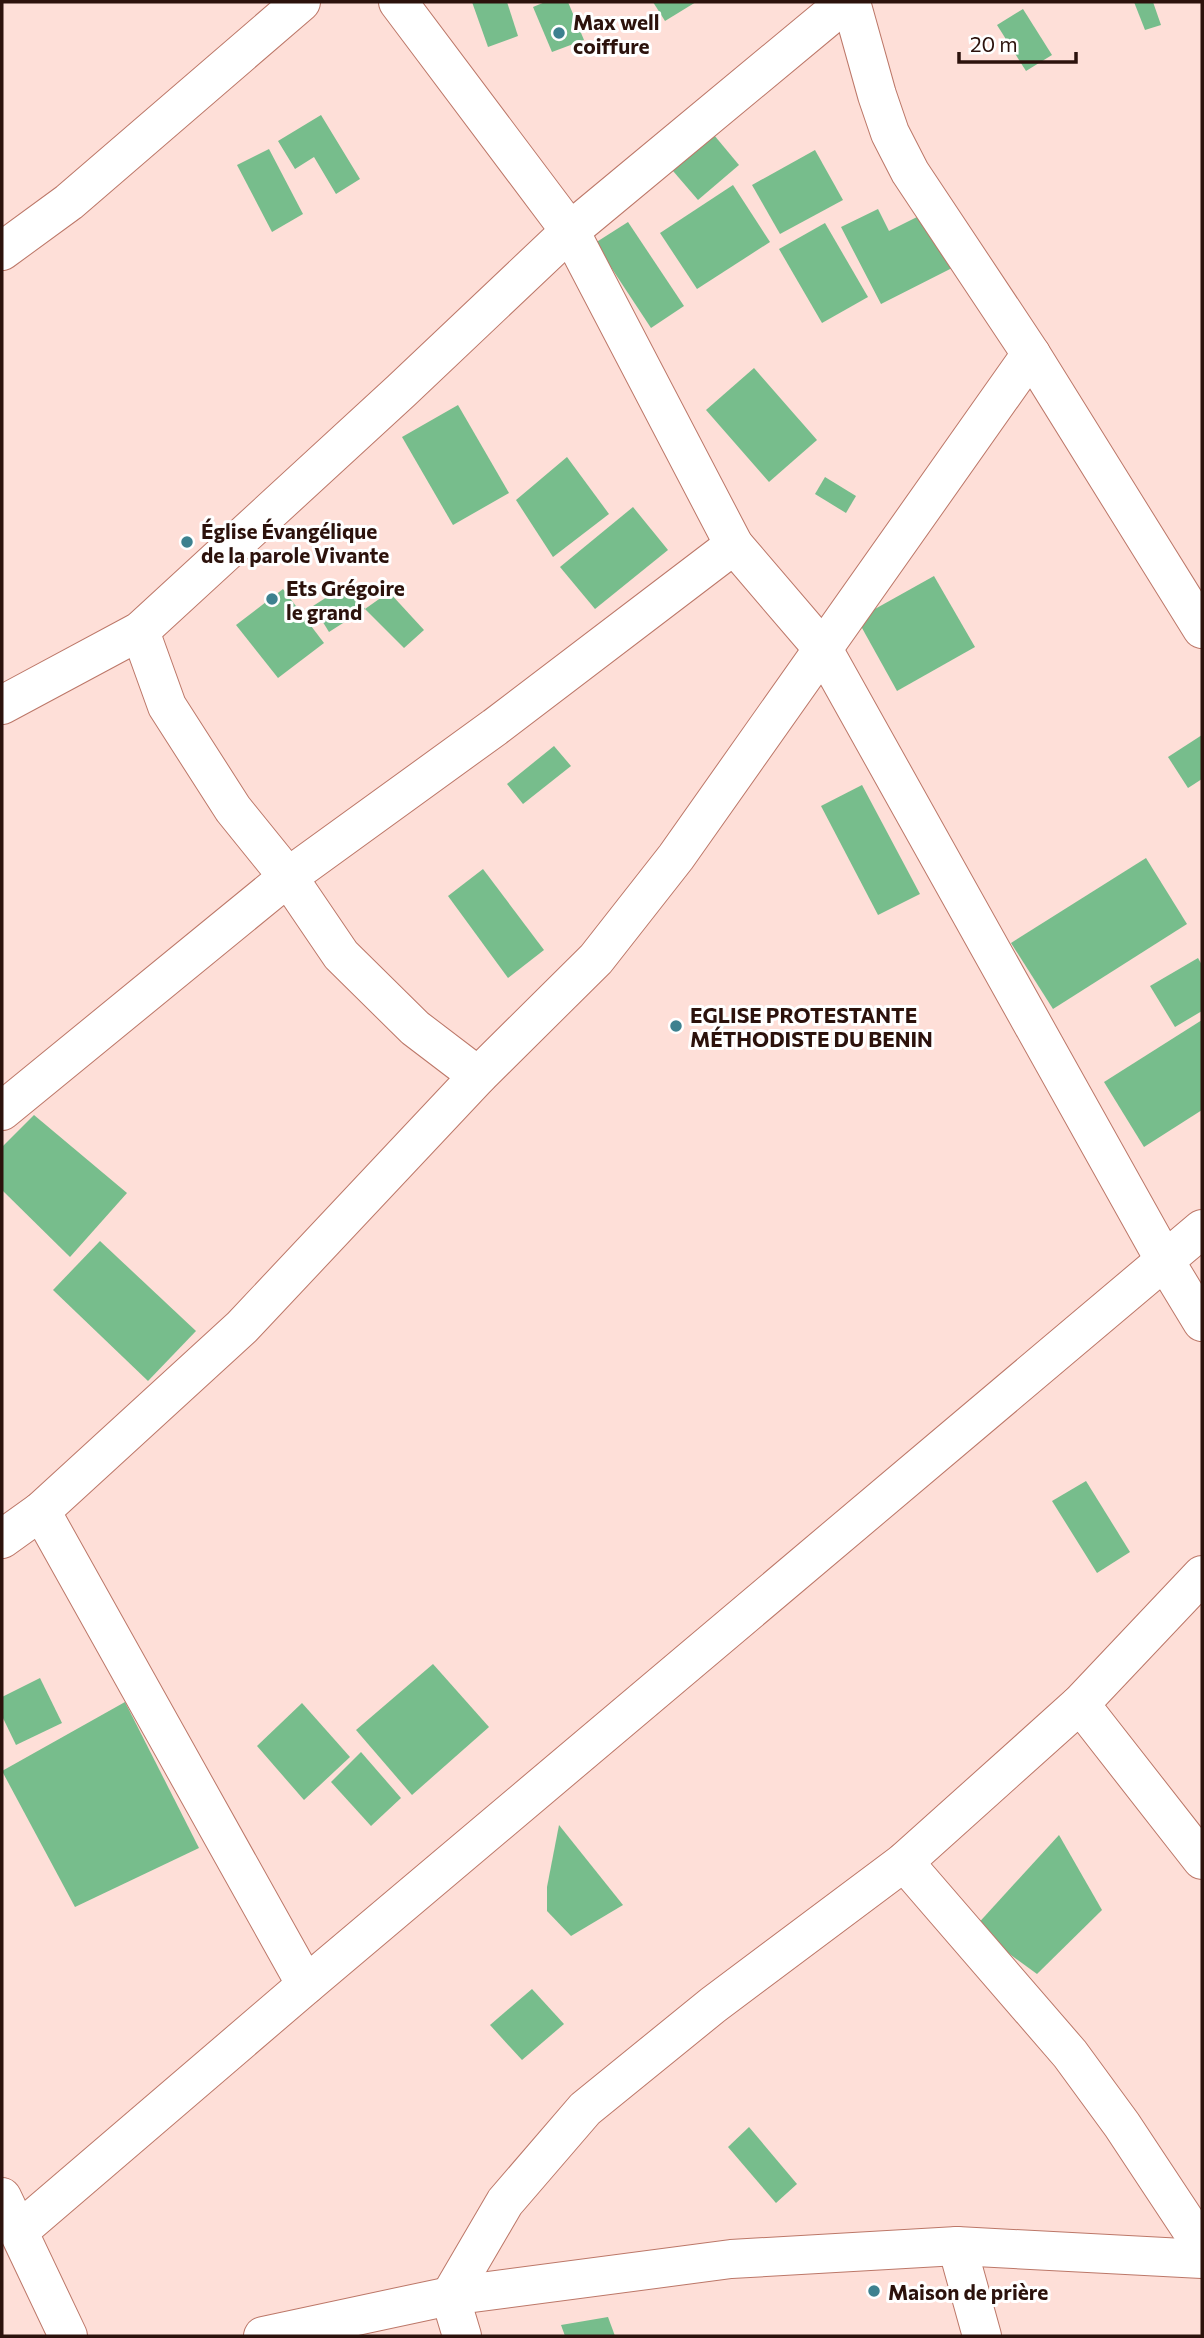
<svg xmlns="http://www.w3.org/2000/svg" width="1204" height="2338" font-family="Commissioner,sans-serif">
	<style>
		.building { fill: #77bd8c }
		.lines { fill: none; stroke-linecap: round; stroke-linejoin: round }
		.minor-casing { stroke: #bc7768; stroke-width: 40 }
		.minor { stroke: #fff; stroke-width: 38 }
		.poi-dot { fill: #3d818f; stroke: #fff; stroke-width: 2.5 }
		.labels { text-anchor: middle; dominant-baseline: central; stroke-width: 6; stroke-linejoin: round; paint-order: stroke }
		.poi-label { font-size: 21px; font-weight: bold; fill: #2c120c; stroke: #fff; text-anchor: start }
	</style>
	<rect width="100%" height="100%" fill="#fedfd8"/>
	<!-- building -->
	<g class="building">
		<path d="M472,2H507L518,36L488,47Z"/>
		<path d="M545,2H568L584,40L552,52L533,7Z"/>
		<path d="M653,2H696L665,21Z"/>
		<path d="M1134,2H1153L1161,25L1145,30Z"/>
		<path d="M1023,9L1052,55L1026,71L997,25Z"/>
		<path d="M321,115L360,179L336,194L314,157L295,169L278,141Z"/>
		<path d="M709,129L739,165L698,200L667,164Z"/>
		<path d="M269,149L303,214L272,232L237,165Z"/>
		<path d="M815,150L843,200L780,234L752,185Z"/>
		<path d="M733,185L770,242L697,289L660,233Z"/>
		<path d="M878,209L889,231L927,212L956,266L881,304L841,227Z"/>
		<path d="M628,222L684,306L651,328L595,243Z"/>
		<path d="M825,223L868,297L822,323L779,249Z"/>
		<path d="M754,368L817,440L769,482L706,410Z"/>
		<path d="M458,405L509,493L453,525L402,437Z"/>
		<path d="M567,457L609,514L553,557L516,500Z"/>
		<path d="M825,477L856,496L846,513L815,494Z"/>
		<path d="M633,507L668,550L595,609L560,567Z"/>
		<path d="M934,576L975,647L897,691L857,619Z"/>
		<path d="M349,583L365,609L329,632L313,606Z"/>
		<path d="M283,589L324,643L278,678L236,625Z"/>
		<path d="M389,592L424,630L404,648L365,609Z"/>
		<path d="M1202,735V779L1188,788L1168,757Z"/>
		<path d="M554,746L571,766L523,804L507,784Z"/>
		<path d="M862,785L920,894L878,915L821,806Z"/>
		<path d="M1146,858L1187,924L1053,1009L1011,943Z"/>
		<path d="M483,869L544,950L508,978L448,896Z"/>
		<path d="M1198,958L1202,965V1011L1175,1027L1150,986Z"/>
		<path d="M1202,1020V1110L1144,1147L1104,1082Z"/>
		<path d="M34,1115L127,1193L70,1257L2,1190V1147Z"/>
		<path d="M100,1241L196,1331L148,1381L53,1290Z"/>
		<path d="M1086,1481L1130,1552L1097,1573L1052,1501Z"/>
		<path d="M433,1664L489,1727L412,1795L356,1730Z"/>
		<path d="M40,1678L62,1723L16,1745L2,1716V1697Z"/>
		<path d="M125,1702L199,1848L75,1907L2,1771Z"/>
		<path d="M302,1703L350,1757L304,1800L257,1746Z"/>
		<path d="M361,1752L401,1798L371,1826L331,1782Z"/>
		<path d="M559,1825L623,1905L571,1936L547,1911V1887Z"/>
		<path d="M1059,1835L1102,1910L1037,1974L974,1928Z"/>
		<path d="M532,1989L564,2024L522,2060L490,2025Z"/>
		<path d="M749,2127L797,2184L776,2203L728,2147Z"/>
		<path d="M608,2317L615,2336H565L561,2325Z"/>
	</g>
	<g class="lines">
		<!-- minor casing -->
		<g class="minor-casing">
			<g id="minor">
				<path d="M398,2L570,231L734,545L823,649L1165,1261L1202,1322"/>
				<path d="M851,2L877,95L890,133L910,172L1031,354L1202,629"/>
				<path d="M2,251L69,202L301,2"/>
				<path d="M140,631L167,706L233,809L288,877L341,955L415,1028L478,1076"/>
				<path d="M2,705L140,631L401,391L570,231L846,2"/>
				<path d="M2,1111L288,877L495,727L734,545"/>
				<path d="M41,1511L306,1985"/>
				<path d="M2,1539L41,1511L242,1327L478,1076L596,959L676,857L1031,354"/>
				<path d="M1080,1704L1202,1860"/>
				<path d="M904,1862L1070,2054L1122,2125L1202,2246"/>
				<path d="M2,2197L68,2336"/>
				<path d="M19,2231L306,1985L1202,1229"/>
				<path d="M957,2246L982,2336"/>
				<path d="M263,2336L450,2296L731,2259L957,2246L1202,2259"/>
				<path d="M462,2336L450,2296L505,2202L585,2109L713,2005L904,1862L1080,1704L1202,1575"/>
			</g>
		</g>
		<!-- minor -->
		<use href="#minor" class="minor"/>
	</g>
	<!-- markers -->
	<g class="poi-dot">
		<circle cx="559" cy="33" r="7"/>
		<circle cx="187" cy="542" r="7"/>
		<circle cx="272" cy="599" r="7"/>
		<circle cx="676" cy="1026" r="7"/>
		<circle cx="874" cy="2291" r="7"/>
	</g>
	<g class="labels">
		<!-- poi labels -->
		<g class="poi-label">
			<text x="573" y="21">Max well<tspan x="573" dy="24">coiffure</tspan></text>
			<text x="201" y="530">Église Évangélique<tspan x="201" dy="24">de la parole Vivante</tspan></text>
			<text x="286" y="587">Ets Grégoire<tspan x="286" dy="24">le grand</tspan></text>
			<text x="690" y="1014">EGLISE PROTESTANTE<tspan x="690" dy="24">MÉTHODISTE DU BENIN</tspan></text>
			<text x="888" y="2291">Maison de prière</text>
		</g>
	</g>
	<!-- border -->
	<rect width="1204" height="2338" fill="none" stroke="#2c120c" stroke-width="7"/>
	<!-- scale -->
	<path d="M959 52v10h117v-10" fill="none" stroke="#2c120c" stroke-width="3.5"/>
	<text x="970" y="52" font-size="21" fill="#2c120c" stroke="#ffffff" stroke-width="5" paint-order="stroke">20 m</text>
</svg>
